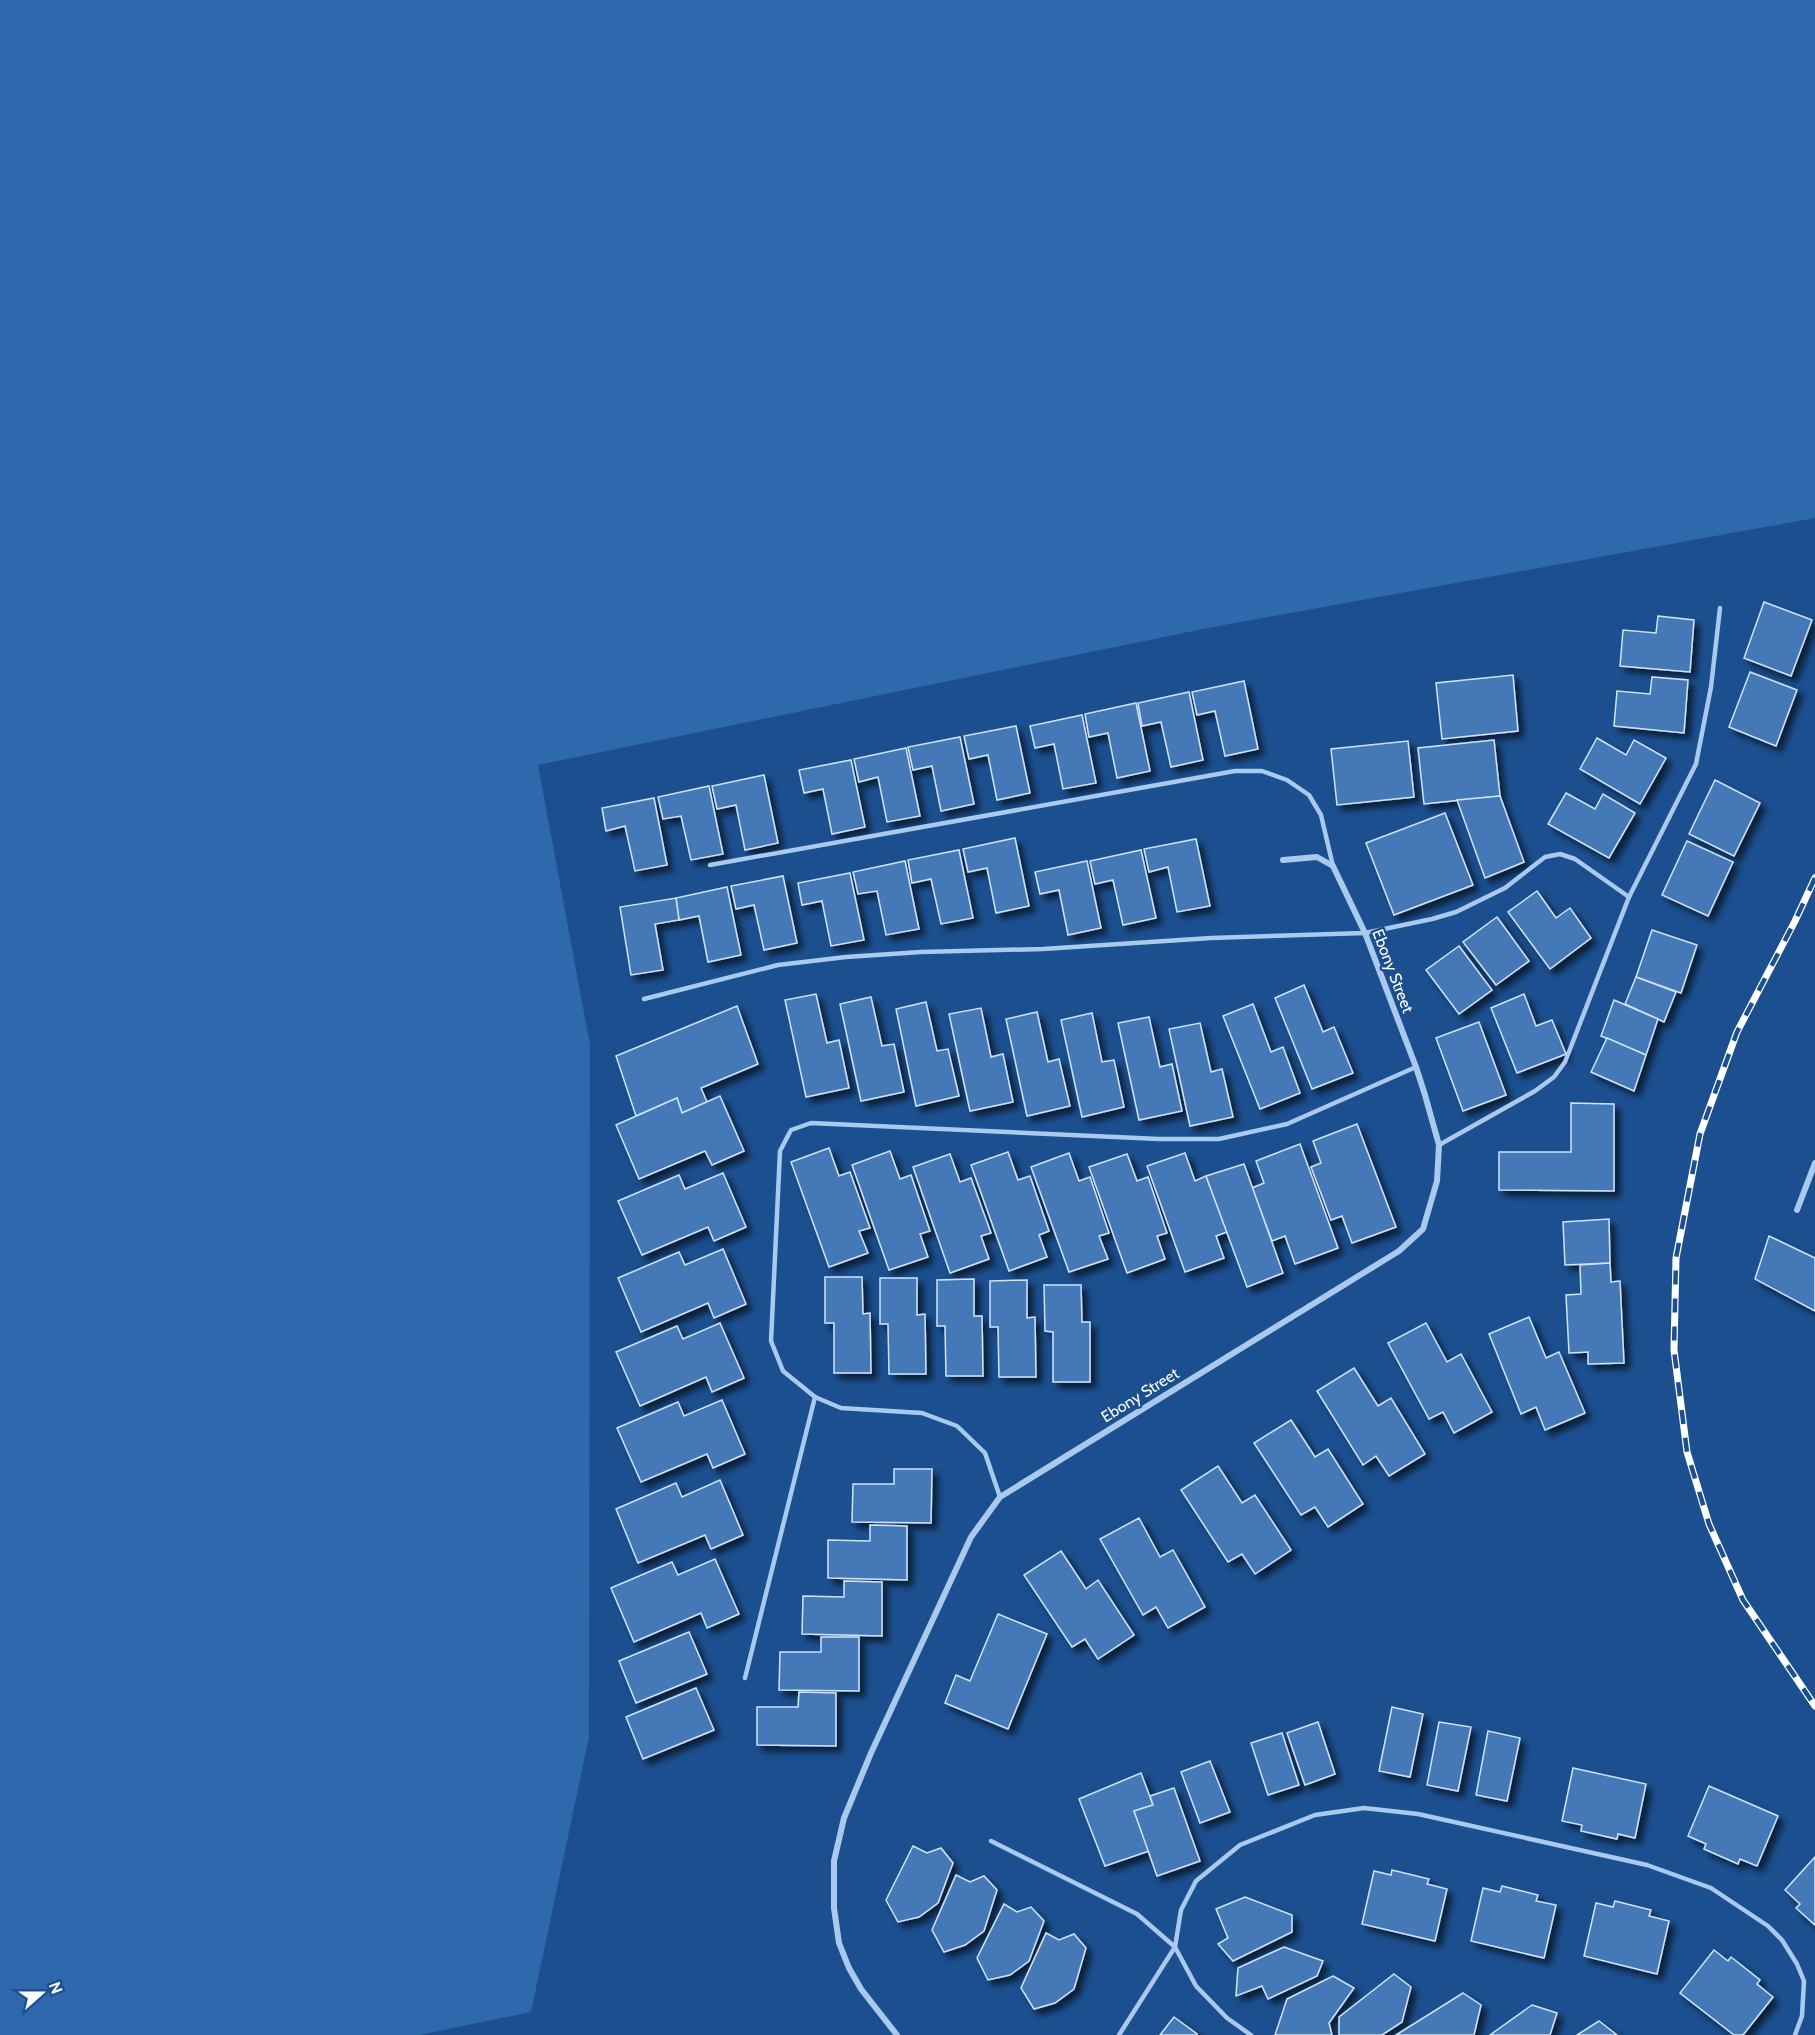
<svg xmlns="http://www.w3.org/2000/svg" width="1815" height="2035" font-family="Cabin,sans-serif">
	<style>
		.green { fill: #2e69ad }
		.building { fill: #4478b7; stroke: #cfe3fa; stroke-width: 1.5; filter: url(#shadow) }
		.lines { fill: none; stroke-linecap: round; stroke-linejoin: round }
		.lane { stroke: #a9c9ee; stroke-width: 4.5 }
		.street { stroke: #a9c9ee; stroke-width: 6 }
		.rail-casing { stroke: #fff; stroke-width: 7 }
		.rail { stroke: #1b4f8f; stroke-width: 4.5; stroke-dasharray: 14; stroke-linecap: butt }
		.labels { text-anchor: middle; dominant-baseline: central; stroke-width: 4.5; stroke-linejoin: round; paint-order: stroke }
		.street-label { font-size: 16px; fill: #fff; stroke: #1b4f8f }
	</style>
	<defs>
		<filter id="shadow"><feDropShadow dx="5.5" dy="5.5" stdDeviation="3" flood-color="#0009"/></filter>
	</defs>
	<rect width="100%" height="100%" fill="#1b4f8f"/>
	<!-- green -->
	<path class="green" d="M0,0H1815V518L1213,627L538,765L590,1045L589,1737L531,2012L419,2035H0Z"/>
	<!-- building -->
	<g class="building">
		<path d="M1764,602L1812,620L1791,676L1744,658Z"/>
		<path d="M1658,616L1694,620L1690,672L1620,666L1623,630L1656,633Z"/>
		<path d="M1750,672L1797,690L1776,746L1729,727Z"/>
		<path d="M1513,675L1518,731L1442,739L1436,683Z"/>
		<path d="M1652,677L1688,680L1684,733L1614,726L1617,691L1650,694Z"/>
		<path d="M1244,681L1258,749L1225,756L1215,711L1197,715L1192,692Z"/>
		<path d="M1189,692L1203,760L1171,767L1161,722L1142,726L1138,703Z"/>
		<path d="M1136,703L1150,771L1117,778L1108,733L1089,737L1085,714Z"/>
		<path d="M1082,715L1096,783L1063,789L1054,744L1035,748L1030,726Z"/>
		<path d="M1016,726L1030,793L997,800L988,755L969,759L964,736Z"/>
		<path d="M960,737L974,804L941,811L932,766L913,770L908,747Z"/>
		<path d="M1597,738L1626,755L1634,740L1666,758L1640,804L1580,769Z"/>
		<path d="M1494,740L1500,796L1424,804L1418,748Z"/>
		<path d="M1408,741L1414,797L1337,805L1331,749Z"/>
		<path d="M906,748L920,816L887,822L878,777L859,782L854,759Z"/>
		<path d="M851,760L865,827L832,834L823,789L804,793L799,770Z"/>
		<path d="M764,775L778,843L745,850L736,805L717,809L712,786Z"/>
		<path d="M1715,780L1760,803L1734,856L1689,834Z"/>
		<path d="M709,786L723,854L691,860L681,816L663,819L658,797Z"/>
		<path d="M1566,793L1595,809L1603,794L1635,813L1609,858L1548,824Z"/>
		<path d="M1500,796L1524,862L1485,878L1457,800Z"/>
		<path d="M654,798L667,865L635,871L625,826L606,831L602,808Z"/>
		<path d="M1445,813L1473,885L1394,915L1366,843Z"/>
		<path d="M1015,838L1029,906L996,913L987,868L968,872L963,849Z"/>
		<path d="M1196,839L1210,906L1177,912L1168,867L1149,872L1144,849Z"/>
		<path d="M1687,841L1733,862L1708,916L1662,895Z"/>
		<path d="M959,850L973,918L941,924L931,879L912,883L908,860Z"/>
		<path d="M1141,850L1156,918L1123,925L1113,880L1095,884L1090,861Z"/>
		<path d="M905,861L919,929L886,935L877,891L858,894L853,872Z"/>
		<path d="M1087,861L1101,928L1068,935L1059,890L1040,894L1035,872Z"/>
		<path d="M850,873L864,940L831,946L822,901L802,905L798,883Z"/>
		<path d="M783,876L797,943L764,950L754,905L736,909L731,886Z"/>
		<path d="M727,887L741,955L708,962L699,916L679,920L676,898Z"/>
		<path d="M1537,891L1556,918L1570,908L1591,938L1550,969L1508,912Z"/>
		<path d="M676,898L679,920L655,924L663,970L631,975L620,907Z"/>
		<path d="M1497,917L1529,961L1496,985L1463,942Z"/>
		<path d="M1652,930L1697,945L1681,993L1636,977Z"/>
		<path d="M1459,946L1492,990L1459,1014L1426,970Z"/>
		<path d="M1636,977L1676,992L1664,1022L1625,1004Z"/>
		<path d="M1304,985L1323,1032L1334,1027L1353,1073L1312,1089L1275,998Z"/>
		<path d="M816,994L827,1043L839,1040L849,1088L806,1097L785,1000Z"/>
		<path d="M1524,994L1536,1026L1552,1020L1566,1054L1517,1073L1491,1008Z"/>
		<path d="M871,997L882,1046L894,1044L904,1092L861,1101L840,1004Z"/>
		<path d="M1614,1000L1658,1019L1646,1055L1601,1036Z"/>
		<path d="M926,1002L937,1051L948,1049L959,1096L916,1106L896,1009Z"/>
		<path d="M1253,1004L1271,1052L1283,1047L1300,1093L1260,1109L1223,1016Z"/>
		<path d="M737,1006L758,1064L701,1088L707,1102L682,1113L677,1098L636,1116L616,1056Z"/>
		<path d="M981,1008L991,1057L1003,1054L1013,1102L970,1111L949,1014Z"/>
		<path d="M1037,1012L1048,1062L1059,1059L1070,1106L1027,1116L1006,1019Z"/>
		<path d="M1092,1013L1102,1062L1114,1060L1124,1107L1082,1117L1061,1020Z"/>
		<path d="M1149,1017L1160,1067L1172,1064L1182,1111L1139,1120L1118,1023Z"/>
		<path d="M1479,1022L1506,1095L1463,1111L1436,1038Z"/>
		<path d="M1200,1023L1211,1072L1222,1069L1233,1117L1190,1126L1169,1029Z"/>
		<path d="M1607,1038L1646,1055L1634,1091L1591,1072Z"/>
		<path d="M720,1096L744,1151L712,1165L705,1151L639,1179L616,1125L677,1098L682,1113Z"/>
		<path d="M1571,1103L1614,1104V1191L1499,1190V1152H1571Z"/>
		<path d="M1357,1124L1396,1227L1352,1243L1342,1216L1331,1220L1311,1167L1321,1163L1313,1141Z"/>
		<path d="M1300,1144L1338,1248L1295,1264L1285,1236L1272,1241L1252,1188L1264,1183L1256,1161Z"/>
		<path d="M829,1148L839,1176L850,1172L870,1228L859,1231L868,1253L829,1267L791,1162Z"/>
		<path d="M890,1151L900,1179L911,1175L930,1231L920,1234L928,1257L889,1270L852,1165Z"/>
		<path d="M1008,1152L1018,1180L1030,1176L1049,1231L1039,1235L1047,1257L1009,1271L971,1165Z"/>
		<path d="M1069,1153L1079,1181L1090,1177L1109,1233L1099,1236L1108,1259L1069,1272L1031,1167Z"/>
		<path d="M1185,1153L1195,1181L1206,1176L1227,1232L1216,1236L1224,1258L1185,1272L1147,1166Z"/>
		<path d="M950,1154L960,1182L971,1178L991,1233L981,1236L989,1259L950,1273L913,1167Z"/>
		<path d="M1127,1154L1137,1181L1148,1177L1167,1233L1157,1236L1165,1259L1127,1273L1089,1167Z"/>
		<path d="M1244,1164L1283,1273L1247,1287L1206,1176Z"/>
		<path d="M723,1173L746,1227L714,1241L708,1227L642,1255L618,1201L679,1175L685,1189Z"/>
		<path d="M1609,1219L1610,1263L1565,1265L1563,1222Z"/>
		<path d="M1769,1236L1815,1258V1311L1755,1279Z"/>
		<path d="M723,1249L746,1304L714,1318L708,1303L641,1332L618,1278L679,1252L685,1265Z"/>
		<path d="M1610,1263L1611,1282L1620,1281L1624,1363L1588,1364V1352L1569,1353L1566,1295L1581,1294L1580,1265Z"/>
		<path d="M825,1277H862L863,1314L870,1313L871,1373H834V1323H825Z"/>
		<path d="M880,1278H917V1315L925,1314L926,1374H889L888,1324H880Z"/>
		<path d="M974,1279V1316H982L983,1376H946L945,1326H937V1280Z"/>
		<path d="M1027,1280V1318L1035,1317L1036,1377H999L998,1327H990V1281Z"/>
		<path d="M1044,1285H1081L1082,1322H1090V1382H1053V1332L1045,1331Z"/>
		<path d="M1529,1317L1546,1358L1559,1352L1585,1413L1545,1430L1536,1407L1521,1414L1489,1334Z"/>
		<path d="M720,1323L744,1378L712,1392L706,1377L640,1406L616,1352L677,1326L683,1339Z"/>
		<path d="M1426,1323L1447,1362L1461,1354L1492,1412L1454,1433L1443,1412L1429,1419L1388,1343Z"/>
		<path d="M1354,1368L1378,1406L1391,1398L1425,1454L1389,1476L1376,1456L1363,1465L1317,1391Z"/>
		<path d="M722,1400L745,1454L713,1468L707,1454L641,1482L617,1428L678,1402L684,1416Z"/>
		<path d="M1291,1420L1315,1457L1328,1449L1363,1504L1328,1527L1315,1507L1301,1515L1254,1443Z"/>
		<path d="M1218,1466L1242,1503L1255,1495L1291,1550L1255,1574L1242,1554L1228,1562L1181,1490Z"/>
		<path d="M894,1469H932L931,1523L852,1522L853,1484H894Z"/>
		<path d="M720,1480L743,1535L711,1549L705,1535L638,1563L616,1509L676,1483L682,1497Z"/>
		<path d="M1139,1518L1160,1557L1173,1550L1205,1607L1168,1628L1156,1607L1143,1615L1100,1539Z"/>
		<path d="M870,1525L907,1526V1580L828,1578V1540L870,1541Z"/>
		<path d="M1061,1551L1086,1589L1098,1580L1134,1635L1098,1659L1085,1639L1072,1647L1024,1575Z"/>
		<path d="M715,1559L739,1614L707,1628L701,1613L634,1642L611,1588L672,1562L678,1575Z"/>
		<path d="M844,1581L882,1582V1636L802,1634L803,1596L844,1597Z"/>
		<path d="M998,1614L1047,1634L1008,1729L945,1703L956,1675L970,1681Z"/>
		<path d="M689,1632L707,1674L636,1703L619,1661Z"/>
		<path d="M821,1637H859V1691L779,1690L780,1652H821Z"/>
		<path d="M696,1688L714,1730L643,1759L626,1717Z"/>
		<path d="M799,1692L836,1693V1746L757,1745V1707H798Z"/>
		<path d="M1392,1707L1423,1714L1410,1777L1379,1771Z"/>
		<path d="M1318,1722L1335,1774L1305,1785L1287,1733Z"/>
		<path d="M1439,1722L1471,1727L1458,1791L1427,1785Z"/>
		<path d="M1488,1731L1520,1738L1507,1801L1476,1795Z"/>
		<path d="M1282,1733L1299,1785L1268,1795L1251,1743Z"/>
		<path d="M1210,1761L1230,1812L1200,1823L1181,1772Z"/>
		<path d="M1573,1768L1646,1784L1635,1838L1618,1834L1617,1839L1581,1831L1582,1825L1562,1821Z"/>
		<path d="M1141,1773L1153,1805L1134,1811L1149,1851L1105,1866L1079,1799Z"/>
		<path d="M1709,1786L1778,1816L1757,1866L1740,1859L1738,1864L1704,1849L1706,1844L1688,1836Z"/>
		<path d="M1174,1788L1200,1861L1157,1876L1134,1811L1153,1805L1150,1796Z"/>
		<path d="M913,1846L927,1853L941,1848L953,1863L938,1903L919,1917L898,1922L886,1900Z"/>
		<path d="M1815,1857V1925L1796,1908L1800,1904L1785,1890Z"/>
		<path d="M1392,1870L1429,1879L1427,1884L1447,1889L1435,1941L1362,1924L1374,1871L1391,1875Z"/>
		<path d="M956,1875L970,1882L984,1876L997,1890L984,1931L965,1945L944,1952L932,1930Z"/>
		<path d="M1502,1886L1538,1895L1536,1901L1556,1905L1544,1958L1471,1941L1483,1888L1500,1892Z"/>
		<path d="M1245,1897L1292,1915V1932L1233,1961L1218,1944L1228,1938L1216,1909Z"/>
		<path d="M1615,1901L1651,1910L1649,1916L1669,1921L1657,1974L1584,1956L1596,1903L1613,1907Z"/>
		<path d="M1004,1904L1017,1912L1031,1907L1044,1921L1029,1961L1010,1975L988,1980L977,1958Z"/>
		<path d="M1046,1933L1059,1940L1074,1934L1086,1948L1074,1989L1055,2003L1034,2009L1021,1988Z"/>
		<path d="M1284,1947L1323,1961L1317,1976L1268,1999L1262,1986L1236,1996L1238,1968Z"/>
		<path d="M1714,1950L1728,1961L1731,1957L1760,1980L1757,1984L1773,1997L1743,2035H1734L1680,1993Z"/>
		<path d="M1394,1974L1411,1987L1402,2022L1382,2035H1339V2017Z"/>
		<path d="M1333,1976L1354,1988L1329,2023L1332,2035H1275L1287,1999Z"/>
		<path d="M1463,1993L1481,2005L1474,2035H1396Z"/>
		<path d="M1532,2005L1557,2013L1550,2035H1490Z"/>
		<path d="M1174,2017L1197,2034V2035H1160Z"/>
		<path d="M1599,2021L1617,2035H1577Z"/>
	</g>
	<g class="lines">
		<!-- lane -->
		<g class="lane">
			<path d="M710,865L1235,771H1262L1287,780L1309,795L1321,815L1333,866"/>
			<path d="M644,999L778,965L846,957L921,952L1043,949L1211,938L1365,933L1432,919L1456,912L1505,888L1545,857L1560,854L1575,859L1629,897"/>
			<path d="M1439,1145L1535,1091L1554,1077L1565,1062L1629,897L1696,764L1711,687L1720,608"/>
			<path d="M1000,1497L985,1453L957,1426L922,1413L841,1408L815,1397L783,1371L771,1341L780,1151L791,1130L811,1123L1159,1139H1219L1287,1124L1416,1067"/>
			<path d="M745,1678L815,1397"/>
			<path d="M991,1841L1137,1914L1175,1947L1119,2035"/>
			<path d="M1251,2035L1227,2018L1196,1986L1175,1947L1181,1910L1196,1881L1240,1845L1315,1815L1364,1808L1418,1814L1647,1865L1711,1888L1768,1926L1782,1940L1797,1964L1804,1981L1802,2016L1795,2035"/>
		</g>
		<!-- street -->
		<g class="street">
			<path d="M1797,1210L1815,1163"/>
			<path d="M897,2035L861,1989L849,1968L839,1943L834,1908V1861L844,1818L871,1753L971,1537L1000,1497L1399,1251L1423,1229L1437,1181L1439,1145L1425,1095L1416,1067L1365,933L1333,866L1317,857L1283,860"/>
		</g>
		<!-- rail casing -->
		<g class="rail-casing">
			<path id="rail" d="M1815,878L1795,921L1737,1032L1700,1134L1676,1258L1674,1350L1687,1452L1709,1524L1743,1600L1815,1706"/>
		</g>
		<!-- rail -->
		<use href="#rail" class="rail"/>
	</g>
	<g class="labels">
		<!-- street labels -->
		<g class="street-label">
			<text transform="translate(1393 971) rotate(69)">Ebony Street</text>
			<text transform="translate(1140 1395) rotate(-32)">Ebony Street</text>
		</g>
	</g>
	<!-- north arrow -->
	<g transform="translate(42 1993) rotate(69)" stroke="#1b4f8f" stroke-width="4.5" paint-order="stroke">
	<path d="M0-4.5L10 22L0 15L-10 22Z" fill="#ffffff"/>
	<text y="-9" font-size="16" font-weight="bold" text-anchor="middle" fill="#ffffff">N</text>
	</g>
</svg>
